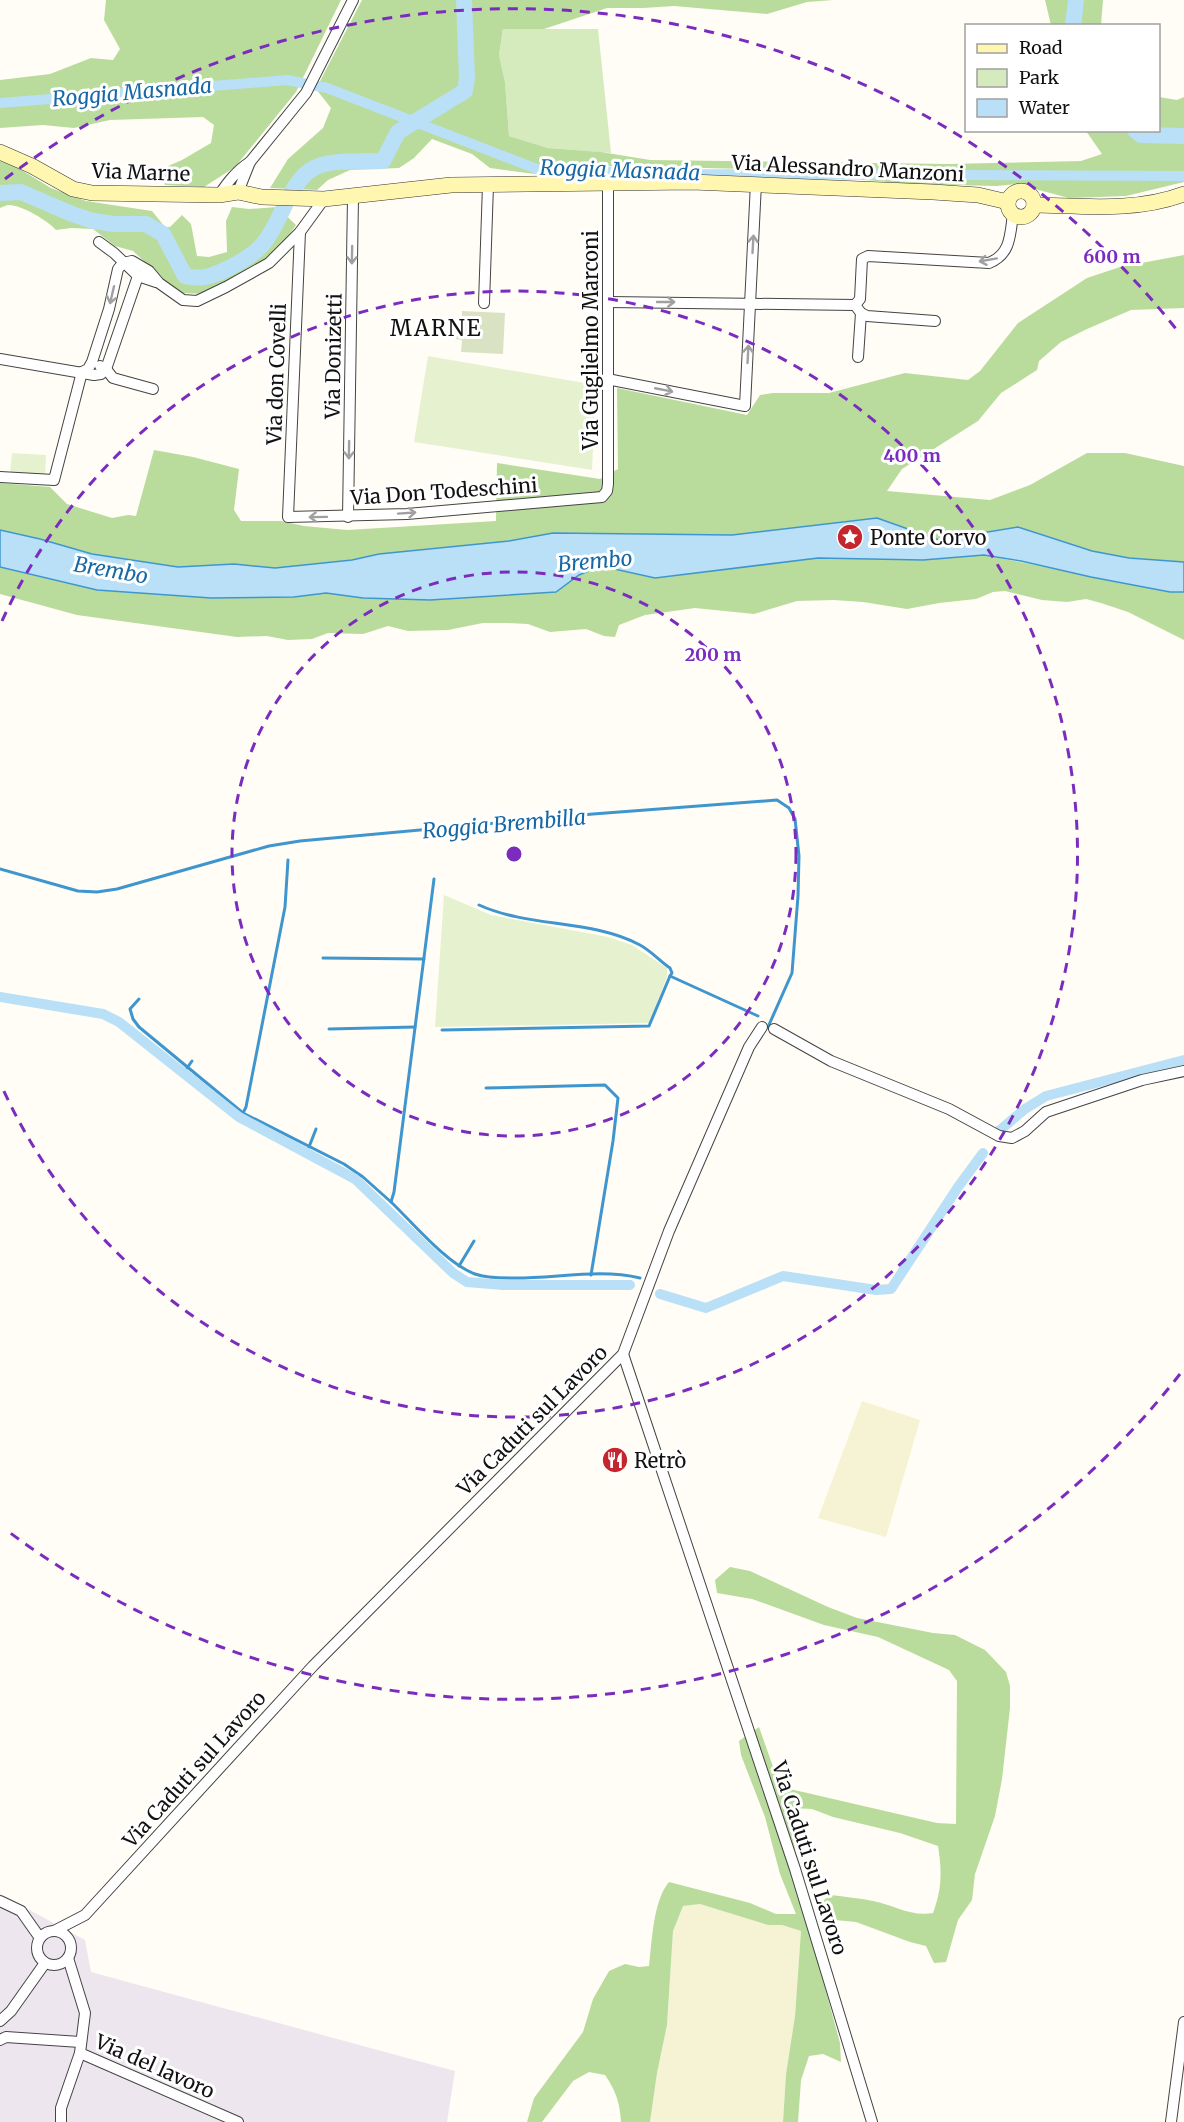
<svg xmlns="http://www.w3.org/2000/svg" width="1184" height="2122" font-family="Merriweather,serif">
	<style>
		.industrial { fill: #eee6ef }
		.farmland { fill: #f6f3d4 }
		.green { fill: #d5ebbd }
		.forest { fill: #b9dc9c }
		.cemetery { fill: #d9e3c4 }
		.pitch { fill: #e6f2cf }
		.water { fill: #b9e0f7; stroke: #3f96cf; stroke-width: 1.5 }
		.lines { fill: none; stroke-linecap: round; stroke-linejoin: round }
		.stream { stroke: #3f96cf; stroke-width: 3 }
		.canal { stroke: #b9e0f7; stroke-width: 10 }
		.river { stroke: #b9e0f7; stroke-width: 16 }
		.street-casing { stroke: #444; stroke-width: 12 }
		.secondary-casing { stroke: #333; stroke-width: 16 }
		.street { stroke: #fff; stroke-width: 10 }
		.secondary { stroke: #fff6b0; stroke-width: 15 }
		.oneway { stroke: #a0a0a0 }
		.ring { fill: none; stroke: #7b2cbf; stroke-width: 3; stroke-dasharray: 10 8 }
		.labels { text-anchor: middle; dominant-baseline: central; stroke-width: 6; stroke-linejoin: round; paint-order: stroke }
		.street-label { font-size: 20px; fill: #111; stroke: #fff }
		.poi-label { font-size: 20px; fill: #111; stroke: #fff; text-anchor: start }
		.water-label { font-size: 21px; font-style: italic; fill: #1768a6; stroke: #fff }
		.quarter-label { font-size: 22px; letter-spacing: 1.5px; fill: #111; stroke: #fff }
		.centre { fill: #7b2cbf; stroke: #fff; stroke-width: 3 }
		.ring-label { font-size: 18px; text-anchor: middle; font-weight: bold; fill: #7b2cbf; stroke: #fff; stroke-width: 6; stroke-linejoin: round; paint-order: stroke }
	</style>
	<rect width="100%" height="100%" fill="#fffdf5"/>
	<!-- industrial -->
	<path class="industrial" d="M0,1894L85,1940L91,1972L455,2071L447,2122H0Z"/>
	<!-- farmland -->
	<g class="farmland">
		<path d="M862,1401L920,1420L886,1537L818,1518Z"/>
		<path d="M700,1904L768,1925H782L801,1931L795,2016L786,2074L783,2122H650L657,2073L667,2025L673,1931L683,1906Z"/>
	</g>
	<!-- green -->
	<path class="green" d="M503,29H598L611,153L548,148L509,136L505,82L499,55Z"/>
	<!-- forest -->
	<g class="forest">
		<path d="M106,0H341L296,92L235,167L204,187L165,185L159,170L182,160L211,143L214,125L203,117L110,120L74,128L43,125L0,128V80L50,74L91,58L113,60L120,49L104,20Z"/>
		<path d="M362,0H833L807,2L767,14L674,6L643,8H607L544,29H503L499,55L505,82L509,136L548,148L601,152L650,160L948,164L1081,161L1102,154L1086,131L1158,130L1159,97L1177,100L1184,97V182L1126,196L1069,198L1016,184L997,186L908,184L751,169L604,166L535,174L490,168L472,154L432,139L414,158L399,168L350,170L328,180L317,190L270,188L288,159L323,128L331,108L316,89Z"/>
		<path d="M1045,0H1103L1101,25H1051Z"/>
		<path d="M0,157L51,188L86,201L152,211L165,227H170L182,215L191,224L197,256L209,257L227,252L226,221L232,207L249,209L277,207L296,225L286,239L263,262L207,294L180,293L164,284L146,263L133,251L115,246L93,229L71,228L56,230C48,221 22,205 9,205C6,205 3,207 0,208Z"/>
		<path d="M1184,255V308L1131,310L1087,329L1061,342L1039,361L1037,370L1001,393L978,421L902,469L887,491L990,500L1030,485L1087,453H1125L1184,466V562L1129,558L1092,551L1018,527L939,540L877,518L732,535L553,533L509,541L379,554L352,560L275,568L234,564L178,567L92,554L40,539L0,530V483L50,487L67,504L112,518L128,515L136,516L154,450L193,457L239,469L234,510L241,521H281L304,526L347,530L496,521L497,463L600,479L618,469L617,388L747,415L760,395L773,393H829L905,373L968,380L980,371L1018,323L1087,278L1120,267Z"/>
		<path d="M984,555L1170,592H1184V640L1128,612L1101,603L1086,599L1067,602L1042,600L1005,591L993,592L976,599L939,603L907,609L863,602L834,600L797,601L754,614L695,608L645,615L619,625L615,637L604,636L586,629L550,632L528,624L507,623H483L448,630L408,631L388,626L363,634L328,633L312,639L288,640L267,636L237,637L77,615L0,594V567L97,590L211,598L294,597L326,593L363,598L430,600L556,592L579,575L601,566L655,578L818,558L923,560Z"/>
		<path d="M730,1567L750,1571L828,1607L857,1618L933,1633L955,1635L985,1650L1006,1672L1010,1686V1708L1002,1779L995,1816L975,1874L972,1900L958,1920L946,1962L934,1963L926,1946L910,1942L856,1922L824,1919L817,1905L831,1895C845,1897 859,1898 873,1901C894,1905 911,1917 933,1913C942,1889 942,1871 938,1846L900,1833L833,1817L812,1809L792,1808L790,1819L806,1917L840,2043L841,2062L823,2054L809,2056L801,2080L798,2122H783L786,2074L795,2016L801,1931L782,1925H768L700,1904L683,1906L673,1931L667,2025L657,2073L650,2122H621C620,2103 616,2091 605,2075L589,2072L573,2081L542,2122H527L534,2098L583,2032L593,1999L609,1971L625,1964L639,1967L649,1966C652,1942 653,1901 669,1882L750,1903L776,1914H796L780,1874L765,1817L741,1755L739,1741L759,1727L778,1781L790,1789L937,1823L956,1824L957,1681L949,1670L878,1637L824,1625L752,1599L717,1593L715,1580Z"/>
	</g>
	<!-- cemetery -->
	<path class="cemetery" d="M462,311L505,313L503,354L461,352L462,340L455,339L456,318H462Z"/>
	<!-- pitch -->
	<g class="pitch">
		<path d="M428,356L596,385L592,470L414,442Z"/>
		<path d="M12,453L46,455L45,477L10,474Z"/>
		<path d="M444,895L491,915L608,937L632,945L667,968V977L649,1023L435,1027Z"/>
	</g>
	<!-- water -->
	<path class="water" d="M877,518L939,540L1018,527L1092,551L1129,558L1184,562V592H1170L1091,577L1021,561L984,555L923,560L818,558L655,578L601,566L579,575L556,592L430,600L363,598L326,593L294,597L211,598L97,590L0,567V530L40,539L92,554L178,567L234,564L275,568L352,560L379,554L509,541L553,533L732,535Z"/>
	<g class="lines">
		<!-- stream -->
		<g class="stream">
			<path d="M0,869L78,891L97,892L117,889L269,846L300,841L593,814L777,800L789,808L795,819L799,856L798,896L792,973L768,1027"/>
			<path d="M479,905C530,928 591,919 640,945C651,951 660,961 670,968L672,973L670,976"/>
			<path d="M323,958L424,959"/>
			<path d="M139,999L130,1009L133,1019L139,1027L243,1113L344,1164L363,1177L391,1202L394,1192L434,879"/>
			<path d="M329,1029L415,1027"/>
			<path d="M442,1030L649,1026L670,976L758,1016"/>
			<path d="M187,1068L192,1061"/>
			<path d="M486,1088L605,1085L618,1098L613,1141L591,1275"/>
			<path d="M243,1113L246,1107L285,907L288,860"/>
			<path d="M309,1147L316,1129"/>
			<path d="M391,1202C413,1223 446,1263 475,1274C486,1278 499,1278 511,1278C553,1279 599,1268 640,1278"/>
			<path d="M459,1266L474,1241"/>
		</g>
		<!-- canal -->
		<g class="canal">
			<path d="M0,103L287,80L327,88L537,169L675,174L1184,176"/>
			<path d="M0,997L103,1014L119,1022L239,1117L355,1179L453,1273L467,1282L503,1285H630"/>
			<path d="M1000,1130L1025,1109L1046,1096L1184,1060"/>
			<path d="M660,1294L706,1308L783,1276L876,1290L891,1289L958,1187L983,1153"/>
		</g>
		<!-- river -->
		<g class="river">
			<path d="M1073,26L1076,0"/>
			<path d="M1135,130L1141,135L1184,136"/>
			<path d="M0,193L21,192L72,214L93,221L114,224H146L163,234L185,276C202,280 213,276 229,268C243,261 260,251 268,237C282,217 292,179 314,168C330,159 364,162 383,161L398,132L465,91L467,78L464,0"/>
		</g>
		<!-- street casing -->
		<g class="street-casing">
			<g id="street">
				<path d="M250,162L306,93L353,0"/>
				<path d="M219,195C228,182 236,171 250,162L238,192"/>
				<path d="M300,232L288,517L407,514L602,497L607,491L608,484V182"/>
				<path d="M99,242L114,253L138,276"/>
				<path d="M608,302L855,305"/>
				<path d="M484,303L488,185"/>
				<path d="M855,305L860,299L862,259L868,256L989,263C1011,254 1010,235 1013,214"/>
				<path d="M855,305L861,313L867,316L935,321"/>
				<path d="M858,357L861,313"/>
				<path d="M0,359L94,375L101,374L106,369L138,276L156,282"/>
				<path d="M100,366L106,369L113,378L153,389"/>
				<path d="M82,372L88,369L92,362L109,309L118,269L123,263L132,261L149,271L159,283L183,300L197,301L226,287L269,263L300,232L324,199"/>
				<path d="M607,379L745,406L756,183"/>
				<path d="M0,477L54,480L82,372"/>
				<path d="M348,517L353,197"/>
				<path d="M774,1029L831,1061L949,1109L999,1136L1012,1138L1025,1131L1046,1112L1142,1080L1184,1071"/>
				<path d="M623,1354L795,1869L872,2122"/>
				<path d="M0,1901L21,1911L40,1938"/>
				<circle cx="54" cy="1948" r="17"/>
				<path d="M54,1931L85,1915L313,1666L623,1354L669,1231L749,1047L762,1027"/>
				<path d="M68,1958L85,2013L80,2053L238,2122"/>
				<path d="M0,2021L11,2011L45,1963"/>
				<path d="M0,2040L6,2037L80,2042"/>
				<path d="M61,2122V2108L80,2053"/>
				<path d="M1171,2122L1184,2022"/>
			</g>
		</g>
		<!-- secondary casing -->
		<g class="secondary-casing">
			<g id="secondary">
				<path d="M0,152L32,166L73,189L92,193L219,195L238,192L262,197L324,199L451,185L692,182L933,192L978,195L1008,202"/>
				<circle cx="1021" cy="204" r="13"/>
				<path d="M1034,205C1085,206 1136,212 1184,194"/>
			</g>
		</g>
		<!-- street -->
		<use href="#street" class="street"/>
		<!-- secondary -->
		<use href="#secondary" class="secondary"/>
	</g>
	<!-- one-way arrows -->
	<defs><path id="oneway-shaft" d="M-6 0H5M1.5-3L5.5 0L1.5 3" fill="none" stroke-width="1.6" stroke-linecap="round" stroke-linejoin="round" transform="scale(1.5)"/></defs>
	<g class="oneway">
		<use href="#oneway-shaft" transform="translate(753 244) rotate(-87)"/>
		<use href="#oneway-shaft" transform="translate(352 255) rotate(91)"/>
		<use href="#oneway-shaft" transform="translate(988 260) rotate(170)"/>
		<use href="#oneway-shaft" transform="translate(112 295) rotate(103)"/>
		<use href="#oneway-shaft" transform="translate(666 302)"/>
		<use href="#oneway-shaft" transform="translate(748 354) rotate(-87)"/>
		<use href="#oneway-shaft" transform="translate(664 390) rotate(11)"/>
		<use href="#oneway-shaft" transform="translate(349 450) rotate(91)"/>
		<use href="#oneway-shaft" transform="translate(407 513) rotate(-4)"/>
		<use href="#oneway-shaft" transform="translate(318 517) rotate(179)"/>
	</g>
	<!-- distance rings -->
	<g class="ring">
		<circle cx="514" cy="854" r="282"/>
		<path d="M2 621A563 563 0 1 1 2 1087"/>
		<path d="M1180 1374A845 845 0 0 1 5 1529M5 179A845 845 0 0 1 1180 334"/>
	</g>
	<!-- icons -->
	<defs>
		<g id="sight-disc" transform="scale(1.35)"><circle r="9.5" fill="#c4262e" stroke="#fff"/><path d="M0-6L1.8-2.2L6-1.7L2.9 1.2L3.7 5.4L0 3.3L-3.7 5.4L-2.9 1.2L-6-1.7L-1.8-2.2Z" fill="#fff"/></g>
		<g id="restaurant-disc" transform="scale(1.35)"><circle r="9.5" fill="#c4262e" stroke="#fff"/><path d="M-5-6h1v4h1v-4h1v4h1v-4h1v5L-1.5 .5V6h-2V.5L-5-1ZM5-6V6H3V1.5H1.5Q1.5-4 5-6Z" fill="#fff"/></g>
	</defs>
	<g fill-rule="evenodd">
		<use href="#sight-disc" x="850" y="537"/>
		<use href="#restaurant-disc" x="615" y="1460"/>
	</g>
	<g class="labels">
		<!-- street labels -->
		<g class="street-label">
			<text transform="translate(848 168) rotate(3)">Via Alessandro Manzoni</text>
			<text transform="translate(141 172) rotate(2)">Via Marne</text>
			<text transform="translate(590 340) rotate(-90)">Via Guglielmo Marconi</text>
			<text transform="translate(333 356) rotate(-89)">Via Donizetti</text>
			<text transform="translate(276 374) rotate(-88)">Via don Covelli</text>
			<text transform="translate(444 491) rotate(-4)">Via Don Todeschini</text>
			<text transform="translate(532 1420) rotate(-45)">Via Caduti sul Lavoro</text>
			<text transform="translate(194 1769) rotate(-48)">Via Caduti sul Lavoro</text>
			<text transform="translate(810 1858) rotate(72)">Via Caduti sul Lavoro</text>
			<text transform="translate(155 2066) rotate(24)">Via del lavoro</text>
		</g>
		<!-- poi labels -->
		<g class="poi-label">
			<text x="870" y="537">Ponte Corvo</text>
			<text x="634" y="1460">Retrò</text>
		</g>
		<!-- water labels -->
		<g class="water-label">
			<text transform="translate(132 92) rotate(-5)">Roggia Masnada</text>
			<text transform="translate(620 170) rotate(2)">Roggia Masnada</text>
			<text transform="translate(595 561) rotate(-5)">Brembo</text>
			<text transform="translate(111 570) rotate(10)">Brembo</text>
			<text transform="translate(504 824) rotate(-5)">Roggia Brembilla</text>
		</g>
		<!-- quarter labels -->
		<g class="quarter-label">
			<text x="436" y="328">MARNE</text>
		</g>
	</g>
	<circle cx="514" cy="854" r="9" class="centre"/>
	<g class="ring-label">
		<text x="1112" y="263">600 m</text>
		<text x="912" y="462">400 m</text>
		<text x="713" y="661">200 m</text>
	</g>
	<!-- legend -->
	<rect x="965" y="24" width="195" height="108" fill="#ffffff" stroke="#a0a0a0" stroke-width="1.5"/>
	<rect x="977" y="44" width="30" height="9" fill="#fff6b0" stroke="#a0a0a0" stroke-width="1.5"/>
	<text x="1019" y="54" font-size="18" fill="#111111">Road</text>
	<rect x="977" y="69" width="30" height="18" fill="#d5ebbd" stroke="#a0a0a0" stroke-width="1.5"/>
	<text x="1019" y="84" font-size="18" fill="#111111">Park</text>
	<rect x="977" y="99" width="30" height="18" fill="#b9e0f7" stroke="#a0a0a0" stroke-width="1.5"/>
	<text x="1019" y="114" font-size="18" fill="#111111">Water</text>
</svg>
